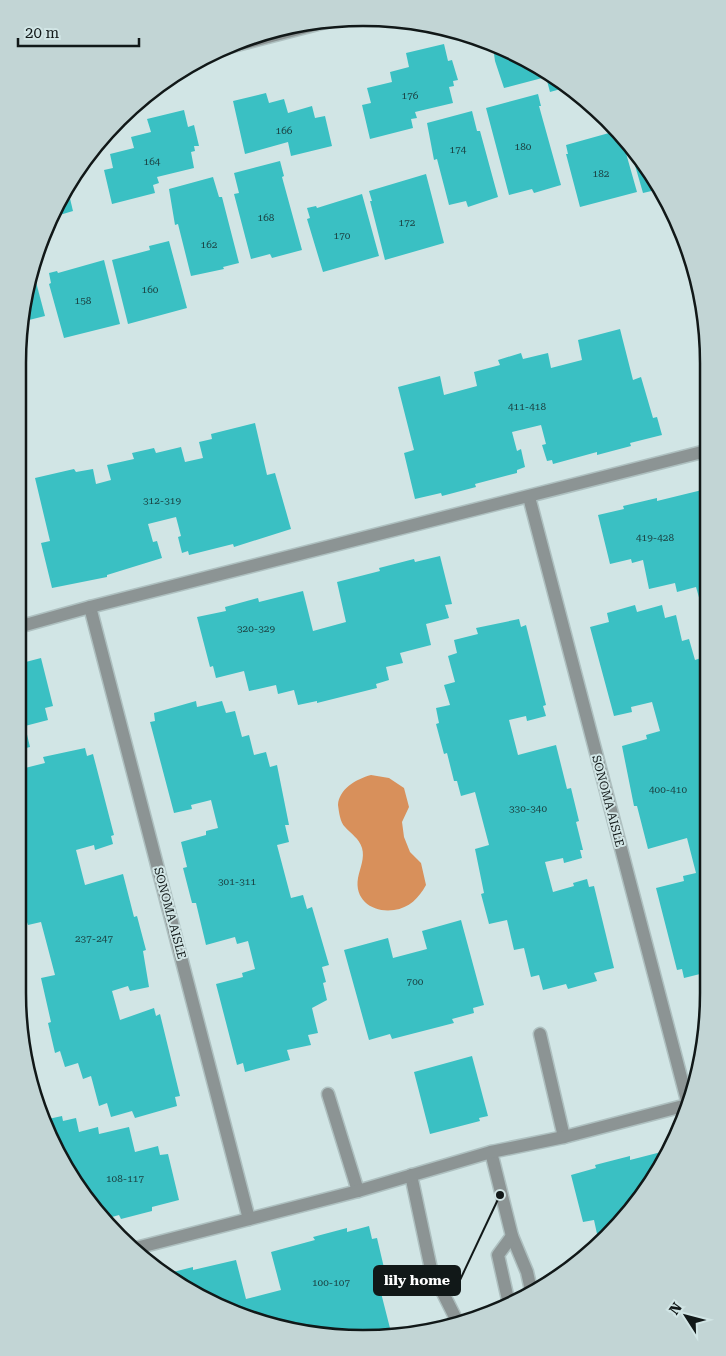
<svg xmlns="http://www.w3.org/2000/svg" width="726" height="1356" font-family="'Roboto Serif',serif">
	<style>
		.water { fill: #d8905b }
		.building { fill: #3ac0c3 }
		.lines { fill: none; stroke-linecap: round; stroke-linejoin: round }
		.minor-casing { stroke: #aec0c0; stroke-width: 15 }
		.minor { stroke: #8c9494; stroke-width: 12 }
		.labels { text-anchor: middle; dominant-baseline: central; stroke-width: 4; stroke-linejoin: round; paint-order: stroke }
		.number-label { font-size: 10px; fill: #1b4243 }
		.street-label { font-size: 12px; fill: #111818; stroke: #d1e5e5 }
		.rim { fill: none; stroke: #111818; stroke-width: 2.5 }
		.leader { fill: none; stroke: #111818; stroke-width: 2 }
		.callout-dot { fill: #111818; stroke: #d1e5e5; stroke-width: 2 }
		.callout { fill: #111818; stroke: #111818; stroke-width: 2 }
		.callout-label { font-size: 14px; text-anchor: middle; font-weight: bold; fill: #fff }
	</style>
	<rect width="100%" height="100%" fill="#d1e5e5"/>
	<!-- water -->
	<path class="water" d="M371,775L389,778L404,788L409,807L402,822L404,837L410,852L421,863L426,885C419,898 409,908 394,910C374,913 354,901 358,878C360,868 365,858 362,848C359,838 351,834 345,827C340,822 339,812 338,805C339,789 356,779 371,775Z"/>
	<!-- building -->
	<g class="building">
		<path d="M444,44L448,61L452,60L458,80L453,81L454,86L449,87L453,103L415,112L417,118L411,119L413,128L370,139L362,105L371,103L367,88L392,82L390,72L409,67L406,53Z"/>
		<path d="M497,46L535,64L568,87L550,92L546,77L504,88L495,61L493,47Z"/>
		<path d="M266,93L269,103L284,99L288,113L312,106L315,118L325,116L332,146L291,156L288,142L245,154L233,101Z"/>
		<path d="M538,94L541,106H539L561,185L534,193L532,189L509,195L486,108Z"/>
		<path d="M184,110L188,127L194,125L199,146H194L195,151L191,152L194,168L157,177L159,183L153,185L155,193L112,204L104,170L113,168L110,154L134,148L131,137L151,132L147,119Z"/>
		<path d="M472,111L477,131H480L498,197L468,207L466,201L449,205L437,159L434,160L427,123Z"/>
		<path d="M614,130L622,139L637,192L580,207L566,154H568L566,145L609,133Z"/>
		<path d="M630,148L650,171L660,189L643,193Z"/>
		<path d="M280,161L284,176L282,177L302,250L272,258L270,254L251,259L234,194L239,193L234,173Z"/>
		<path d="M426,174L444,243L385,260L370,201H372L369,191Z"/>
		<path d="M213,177L219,197H222L239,263L223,267L224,269L191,276L178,224L175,225L169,189Z"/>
		<path d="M67,186L73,211L53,217L64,191Z"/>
		<path d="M362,194L379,256L323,272L307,219L310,218L307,208L316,206L317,208Z"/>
		<path d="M169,241L187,308L128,324L112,260L150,250L149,246Z"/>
		<path d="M104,260L120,324L64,338L49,284L51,283L49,273L57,271L58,273Z"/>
		<path d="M32,267L45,316L21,322L29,273Z"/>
		<path d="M620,329L633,380L641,377L653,418L657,417L662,435L630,443L631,446L597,455V452L553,464L552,460L547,461L542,445L546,444L541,425L512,432L517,451L521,449L525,467L517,470V473L475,484L476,487L442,496L441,493L415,499L404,453L414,450L398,387L440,376L444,395L477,386L474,372L500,365L498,360L521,353L523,359L548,353L551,368L582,360L578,340Z"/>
		<path d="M255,423L267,475L275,473L291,529L234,547L233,544L189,555L188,551L182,553L178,537L181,536L176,517L148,524L153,542L157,541L162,558L107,575V577L52,588L41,543L50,541L35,478L74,469L76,472L93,469L96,484L111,480L107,465L134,459L132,453L154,448L156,453L181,447L185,462L203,458L199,442L212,439L211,434Z"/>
		<path d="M702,490L706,509V599L700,601L696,587L677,592L675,583L649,589L643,560L632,563L631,559L610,564L598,515L624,509L623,506L657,498V501Z"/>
		<path d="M440,556L452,604L445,605L449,618L426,624L431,645L400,653L403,663L386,667L389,680L376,684L377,688L317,703V701L298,705L294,690L278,694L276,685L249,691L244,671L216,678L213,666L210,667L197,617L226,611L225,607L258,598L259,602L303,591L313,631L346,622L337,582L380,571L379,568L414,559L415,562Z"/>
		<path d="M635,605L637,612L662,605L665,618L676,615L682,641L689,639L695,660L707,656L708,972L684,978L682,969L677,970L656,888L684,881L683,876L696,873L687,838L648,849L637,806H634L622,746L647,739L646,735L660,731L652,702L631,707L632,712L614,716L590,627L609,622L607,613Z"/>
		<path d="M519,619L521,627L526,625L546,705L543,706L546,716L527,721L526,716L509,720L518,755L556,745L567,789L571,788L579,821L576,822L583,850H580L582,858L564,863L563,858L545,862L553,892L574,886L573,883L587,879L589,887L594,886L614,968L594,973L597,981L568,989L566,984L543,990L539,975L531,977L524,948L514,950L507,920L489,924L481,894L484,893L475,849L489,845L475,792L461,796L457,781H454L447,753L444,754L436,724L439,723L436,708L450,705L444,685L455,682L448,656L457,653L454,640L478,634L476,628Z"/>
		<path d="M41,658L53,706L45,708L48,720L25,726L30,747L18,750V664Z"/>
		<path d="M196,701L197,707L222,701L226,713L235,711L242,737L249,735L254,755L266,752L270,767L277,765L289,825H285L289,842L277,845L291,898L303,895L307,909L312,907L329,965L322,967L326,982L323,983L327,1000L312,1008L318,1033L308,1035L311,1045L287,1050L290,1060L245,1072L243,1063L237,1065L216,984L243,977L242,973L255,969L248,941L237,944L235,937L206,945L196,903H192L183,868L187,867L181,842L206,835V831L218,828L211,800L191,805L192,809L174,813L150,722L155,721L154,713Z"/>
		<path d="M85,748L87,756L93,754L114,835L111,836L113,844L95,850L94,845L76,850L85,885L123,874L134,917L137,916L146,950L143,951L149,987L130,991L128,986L112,991L120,1020L154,1008L156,1016L160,1014L180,1096L175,1097L177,1106L135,1118L132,1111L111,1117L107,1103L99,1106L91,1076L83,1079L78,1063L65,1067L60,1051L55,1053L48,1023L51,1022L41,978L55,975L41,922L28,925L18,895V812L22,811L18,784L24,782L21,769L45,763L43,757Z"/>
		<path d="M461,920L484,1005L473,1008L474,1013L452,1019L454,1023L392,1039L390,1034L369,1040L344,950L388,938L393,958L427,949L422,931Z"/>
		<path d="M472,1056L488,1116L479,1118L480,1121L430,1134L414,1072Z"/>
		<path d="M62,1116L63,1121L76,1118L79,1132L98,1127L99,1134L129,1127L135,1152L158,1146L160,1155L168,1154L179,1200L152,1207V1211L121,1219L119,1215L105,1219L89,1204L44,1120Z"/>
		<path d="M669,1150L662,1165L599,1243L594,1220L583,1222L571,1175L596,1168L595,1165L630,1156V1160Z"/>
		<path d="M369,1226L372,1239L377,1238L385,1272L381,1273L383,1284L379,1285L392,1336L384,1338L274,1327L171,1280L165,1274L193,1267V1270L236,1260L246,1299L281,1290L271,1252L315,1240L313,1237L347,1228V1232Z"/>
	</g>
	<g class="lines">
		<!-- minor casing -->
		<g class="minor-casing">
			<g id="minor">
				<path d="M221,49L341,18"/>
				<path d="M529,497L688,1104"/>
				<path d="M90,607L249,1219"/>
				<path d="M18,627L90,607L706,451"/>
				<path d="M540,1034L564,1137"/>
				<path d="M328,1094L358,1191"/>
				<path d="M491,1152L512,1236L527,1272L531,1290"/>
				<path d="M411,1175L431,1269L457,1321"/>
				<path d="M136,1248L358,1191L491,1152L564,1137L687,1105"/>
				<path d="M509,1304L498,1255L512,1236"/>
			</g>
		</g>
		<!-- minor -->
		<use href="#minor" class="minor"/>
	</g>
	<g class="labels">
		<!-- number labels -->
		<g class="number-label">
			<text x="410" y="95">176</text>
			<text x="284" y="130">166</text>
			<text x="523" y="146">180</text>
			<text x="458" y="149">174</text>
			<text x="152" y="161">164</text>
			<text x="601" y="173">182</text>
			<text x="266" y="217">168</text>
			<text x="407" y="222">172</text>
			<text x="342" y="235">170</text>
			<text x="209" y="244">162</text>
			<text x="150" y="289">160</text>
			<text x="83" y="300">158</text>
			<text x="527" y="406">411-418</text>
			<text x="162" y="500">312-319</text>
			<text x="655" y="537">419-428</text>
			<text x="256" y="628">320-329</text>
			<text x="668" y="789">400-410</text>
			<text x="528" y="808">330-340</text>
			<text x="237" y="881">301-311</text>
			<text x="94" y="938">237-247</text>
			<text x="415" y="981">700</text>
			<text x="125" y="1178">108-117</text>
			<text x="331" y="1282">100-107</text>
		</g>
		<!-- street labels -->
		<g class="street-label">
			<text transform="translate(608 801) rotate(75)">SONOMA AISLE</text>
			<text transform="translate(170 913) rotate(75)">SONOMA AISLE</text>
		</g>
	</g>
	<!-- crop -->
	<path d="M0 0H726V1356H0ZM363 26H363A337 337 0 0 1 700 363V993A337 337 0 0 1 363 1330H363A337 337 0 0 1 26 993V363A337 337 0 0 1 363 26Z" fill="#c2d5d5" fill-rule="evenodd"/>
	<path class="rim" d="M363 26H363A337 337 0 0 1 700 363V993A337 337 0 0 1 363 1330H363A337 337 0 0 1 26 993V363A337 337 0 0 1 363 26Z"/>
	<!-- callouts -->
	<path class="leader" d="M500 1195L460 1280"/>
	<circle class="callout-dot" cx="500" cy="1195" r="5"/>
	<rect class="callout" x="374" y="1266" width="86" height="29" rx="5"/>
	<g class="callout-label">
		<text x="417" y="1285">lily home</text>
	</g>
	<!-- north arrow -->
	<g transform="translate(686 1316) rotate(306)" stroke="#d1e5e5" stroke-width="4" paint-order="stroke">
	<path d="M0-4L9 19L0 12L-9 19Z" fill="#111818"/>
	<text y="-8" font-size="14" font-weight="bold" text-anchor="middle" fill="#111818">N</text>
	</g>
	<!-- scale -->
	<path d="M18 38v8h121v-8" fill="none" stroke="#111818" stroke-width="2.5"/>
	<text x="25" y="38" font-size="15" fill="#111818" stroke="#d1e5e5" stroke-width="4" paint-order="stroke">20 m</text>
</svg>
